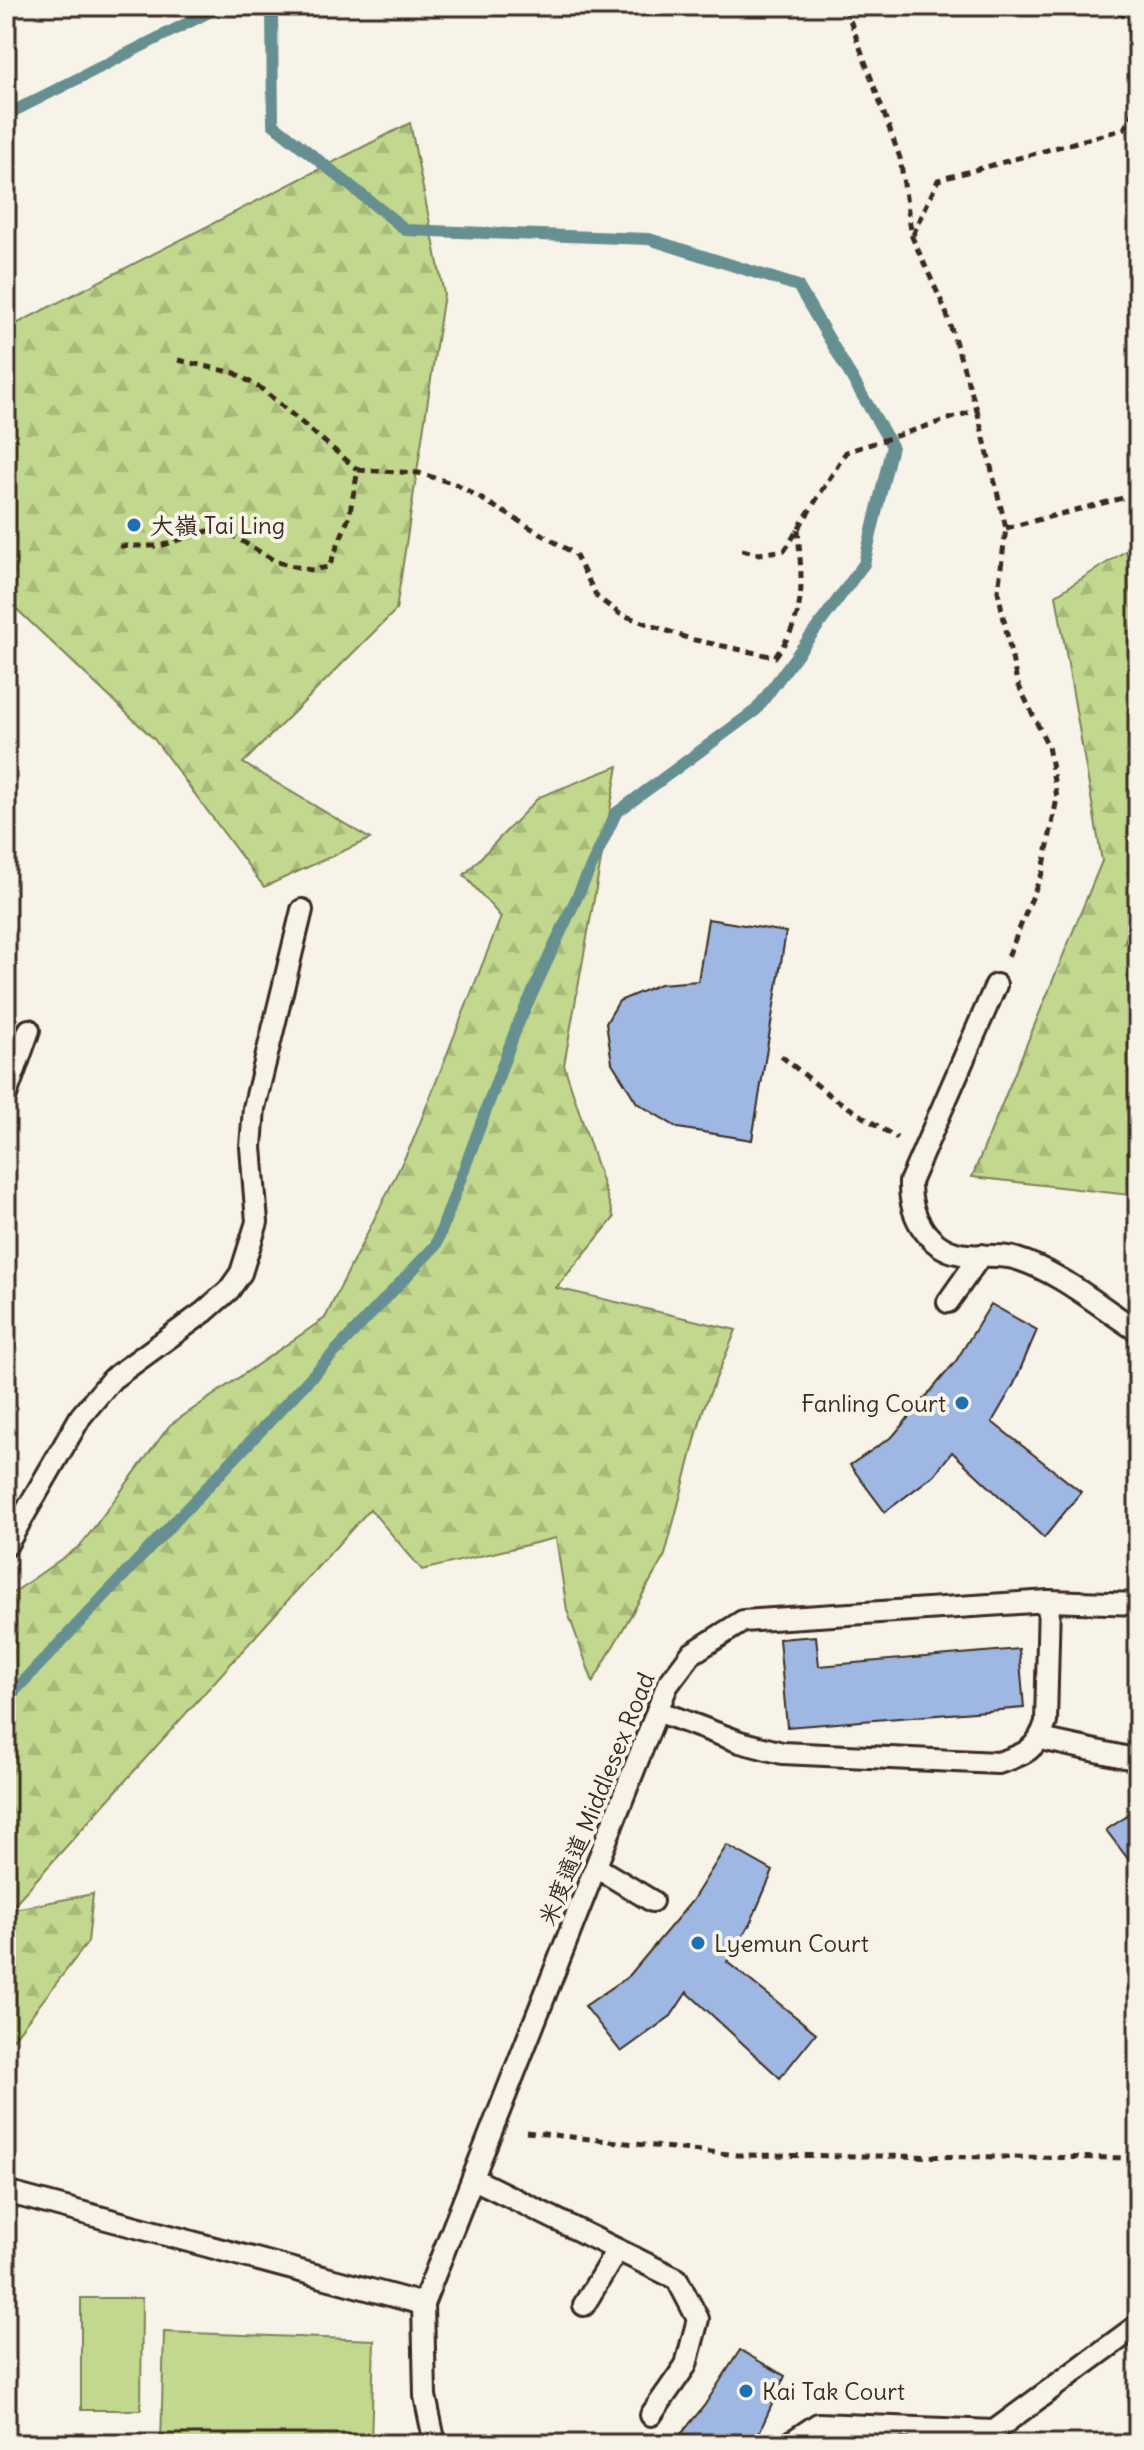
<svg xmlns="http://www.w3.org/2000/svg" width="1144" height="2450" font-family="Delius,'LXGW WenKai TC',sans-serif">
  <defs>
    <pattern id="forest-firs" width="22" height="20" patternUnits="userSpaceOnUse" patternTransform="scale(2)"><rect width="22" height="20" fill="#c1d88e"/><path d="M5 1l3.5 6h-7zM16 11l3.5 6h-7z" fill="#a7ba7a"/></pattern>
  </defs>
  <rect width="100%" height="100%" fill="#f7f3e8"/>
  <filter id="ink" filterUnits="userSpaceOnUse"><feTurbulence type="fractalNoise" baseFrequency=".0125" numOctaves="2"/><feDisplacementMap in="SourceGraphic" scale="16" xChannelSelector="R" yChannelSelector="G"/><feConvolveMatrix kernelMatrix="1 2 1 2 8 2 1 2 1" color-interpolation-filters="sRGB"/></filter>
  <g filter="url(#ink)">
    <!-- grass -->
    <g fill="#c1d88e" stroke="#7e8156" stroke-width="2">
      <polygon points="81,2298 142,2298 141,2410 81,2410"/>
      <polygon points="164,2332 374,2340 371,2444 161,2444"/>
    </g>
    <!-- forest -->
    <g fill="url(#forest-firs)" stroke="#7e8156" stroke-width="2">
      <polygon points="410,123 444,294 396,610 243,763 370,839 264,887 154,739 6,599 6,329"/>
      <polygon points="1127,550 1138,583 1138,908 1124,943 1138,936 1138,1196 972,1177 1102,861 1056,595"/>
      <polygon points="618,766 564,1065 614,1218 556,1288 736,1330 703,1410 665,1555 593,1682 567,1610 556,1538 422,1570 370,1509 9,1910 93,1894 88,1942 6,2048 6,1598 81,1545 170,1425 325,1318 412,1143 501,917 464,875 539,797"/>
    </g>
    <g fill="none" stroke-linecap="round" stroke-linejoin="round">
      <!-- stream -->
      <g stroke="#668f92" stroke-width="12">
        <polyline points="6,115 221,6"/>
        <polyline points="6,1700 436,1245 517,1026 616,813 756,710 864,564 892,446 798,286 649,239 406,230 273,124 272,6"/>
      </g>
    </g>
    <!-- building -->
    <g fill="#9eb7e3" stroke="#3b2a1e" stroke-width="2">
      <polygon points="708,919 786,932 752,1140 678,1128 637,1103 612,1063 606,1023 619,1001 660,984 698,981"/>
      <polygon points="991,1304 1037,1330 1014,1384 992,1422 1081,1492 1044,1538 952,1452 934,1475 885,1512 850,1465 893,1436 956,1361"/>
      <polygon points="816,1636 819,1666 1019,1649 1024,1708 787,1727 779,1639"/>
      <polygon points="1138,1809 1138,1872 1106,1830"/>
      <polygon points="727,1845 773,1871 750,1924 727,1962 816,2033 780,2078 687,1992 671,2016 621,2052 585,2006 629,1976 692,1901"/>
      <polygon points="740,2350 785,2376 754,2444 673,2444 704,2406"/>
    </g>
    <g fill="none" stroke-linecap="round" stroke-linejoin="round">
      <defs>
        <g id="lane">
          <path d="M996,985L910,1182C909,1217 929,1252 968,1255C984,1257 1002,1254 1017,1259C1060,1272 1100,1307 1138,1331"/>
          <polyline points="6,1095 29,1030"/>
          <polyline points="948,1302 981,1255"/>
          <polyline points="6,1546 81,1416 112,1379 204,1312 229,1290 241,1273 257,1222 251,1147 254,1108 302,910"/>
          <path d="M657,1711L740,1742L782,1753L998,1763C1024,1755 1038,1749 1046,1722L1049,1601"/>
          <polyline points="1041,1739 1129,1758"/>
          <polyline points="596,1867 652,1901"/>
          <polyline points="474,2179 677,2279 698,2319 686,2365 651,2415"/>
          <polyline points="6,2192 423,2304"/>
          <polyline points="584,2305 617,2250"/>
          <polyline points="435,2444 425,2396 423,2304 667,1686 691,1654 743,1621 1049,1601 1138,1604"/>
          <polyline points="788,2444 818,2424 994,2431"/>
          <polyline points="993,2444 994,2431 1138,2325"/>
        </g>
      </defs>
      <!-- lane casing -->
      <use href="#lane" stroke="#3b2a1e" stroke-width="26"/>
      <!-- path -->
      <g stroke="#3b2a1e" stroke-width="5" stroke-dasharray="8 6" stroke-linecap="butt">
        <polyline points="1105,6 1126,16 1138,16"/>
        <polyline points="913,235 938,180 1124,129 1138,103"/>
        <polyline points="178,360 235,373 263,390 358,470"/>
        <polyline points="977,410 1006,528 998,591 1017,682 1048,746 1057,798 1043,871 1007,959"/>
        <polyline points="1006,528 1138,494"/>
        <path d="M120,546H160L208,531L228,533L277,562L310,570L329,567L349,517L358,470L419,473L458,485L575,554L597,597L620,614L690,639L775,657C809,612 801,581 798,528"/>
        <polyline points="742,550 759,554 785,550 846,452 977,410 945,309 912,237 900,158 845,6"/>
        <polyline points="781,1056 832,1097 897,1138"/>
        <polyline points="526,2132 737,2155 1138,2158"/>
      </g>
      <!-- lane -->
      <use href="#lane" stroke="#f7f3e8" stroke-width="20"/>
    </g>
  </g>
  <!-- markers -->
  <g fill="#1f6fb2" stroke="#f7f3e8" stroke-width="3">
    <circle cx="134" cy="525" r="8"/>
    <circle cx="962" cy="1403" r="8"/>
    <circle cx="698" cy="1943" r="8"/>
    <circle cx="746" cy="2391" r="8"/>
  </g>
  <g text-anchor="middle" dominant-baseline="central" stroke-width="8" stroke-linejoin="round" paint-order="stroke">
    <!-- poi labels -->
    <g font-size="24" fill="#3b2a1e" stroke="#f7f3e8" text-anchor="start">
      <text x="150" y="525">大嶺 Tai Ling</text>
      <text x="946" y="1403" text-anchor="end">Fanling Court</text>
      <text x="714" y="1943">Lyemun Court</text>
      <text x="762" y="2391">Kai Tak Court</text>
    </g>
    <!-- street labels -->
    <g font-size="24" fill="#3b2a1e" stroke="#f7f3e8">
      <text transform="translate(596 1799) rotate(-68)">米度適道 Middlesex Road</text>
    </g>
  </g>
  <!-- margin -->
  <rect width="1144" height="2450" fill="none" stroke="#f7f3e8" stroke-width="32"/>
  <rect x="16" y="16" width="1112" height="2418" fill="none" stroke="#3b2a1e" stroke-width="3" filter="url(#ink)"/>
</svg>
